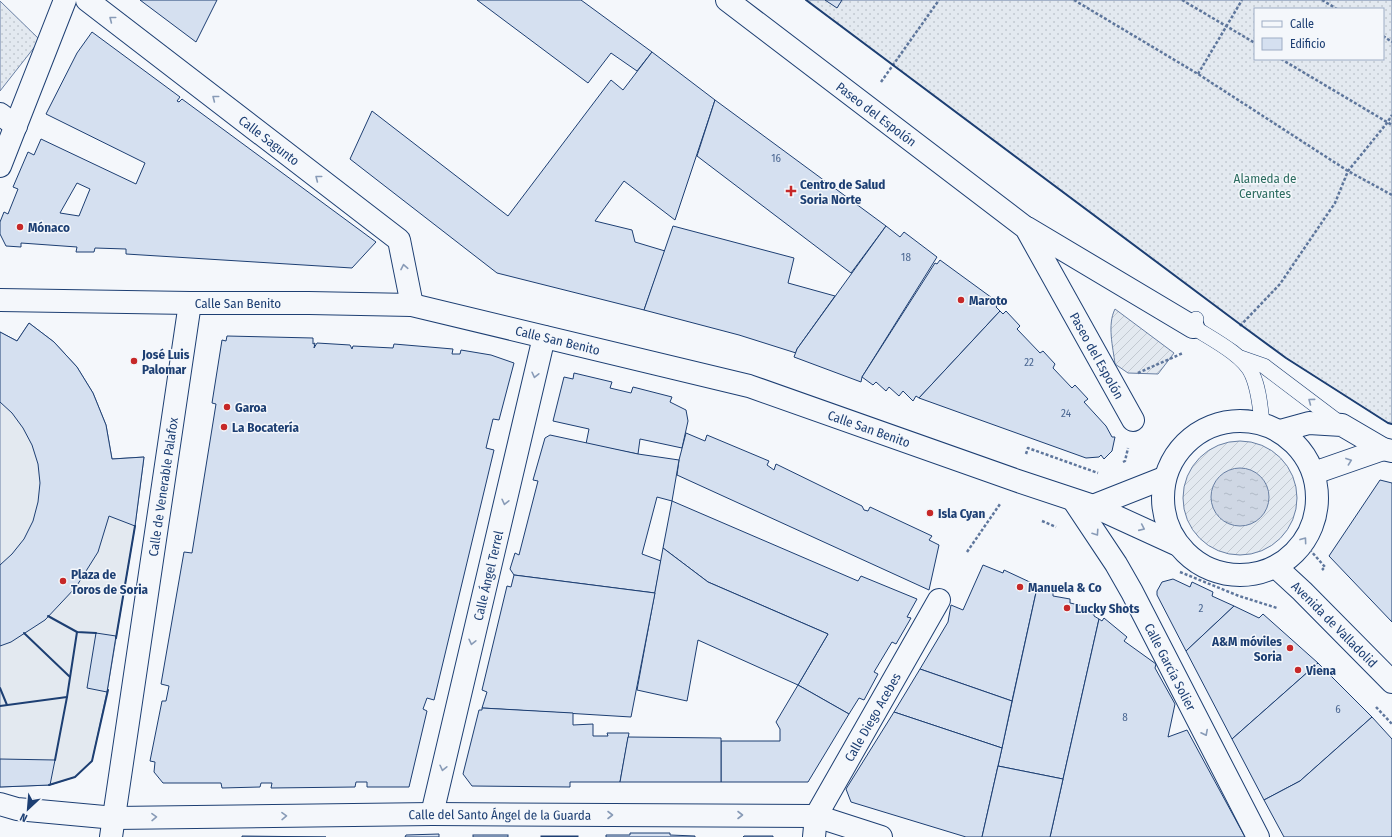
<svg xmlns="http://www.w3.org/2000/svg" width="1392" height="837" font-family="'Fira Sans Condensed',sans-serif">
  <defs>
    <pattern id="grass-dots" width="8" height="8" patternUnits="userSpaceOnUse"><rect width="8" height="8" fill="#e3e9f0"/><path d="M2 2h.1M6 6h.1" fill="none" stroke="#c2c9d1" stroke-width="1.8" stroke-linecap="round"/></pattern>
    <pattern id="garden-furrows" width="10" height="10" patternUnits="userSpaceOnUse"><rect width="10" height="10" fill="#e3e9f0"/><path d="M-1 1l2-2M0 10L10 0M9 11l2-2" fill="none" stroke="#c2c9d1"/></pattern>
    <pattern id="water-ripples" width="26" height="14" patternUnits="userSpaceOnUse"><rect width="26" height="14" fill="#cfd7e4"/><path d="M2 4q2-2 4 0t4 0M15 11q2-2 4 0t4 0" fill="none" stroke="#b1bac7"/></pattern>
  </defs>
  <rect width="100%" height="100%" fill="#f4f7fb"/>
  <!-- grass -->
  <g fill="url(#grass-dots)" stroke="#687fa3" fill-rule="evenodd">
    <path d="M806,0H1392V424L1388,423L1286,358L1241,325ZM1255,9H1383V59H1255Z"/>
    <polygon points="0,1 40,40 0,91"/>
  </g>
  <!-- garden -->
  <g fill="url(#garden-furrows)" stroke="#687fa3">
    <path d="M1115,309L1174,353L1158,374L1128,373L1115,364C1113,347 1107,325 1115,309Z"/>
    <circle cx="1240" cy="498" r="57"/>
  </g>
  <!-- pitch -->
  <polygon fill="#e3e9f0" stroke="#687fa3" points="29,323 54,342 77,367 93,393 106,425 112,459 144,457 135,526 107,692 92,761 75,777 50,785 0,787 0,332 17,341"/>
  <!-- water -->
  <circle fill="url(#water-ripples)" stroke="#687fa3" cx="1240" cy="497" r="29"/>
  <!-- building -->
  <g fill="#d5e0f0" stroke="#1d3f73" fill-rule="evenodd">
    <polygon points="140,0 217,0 196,42"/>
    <polygon points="477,0 581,0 652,52 637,71 611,53 588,83"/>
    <polygon points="825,0 842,0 837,8"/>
    <path d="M92,32L180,97L177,101L179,102L182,99L376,242L352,268L126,254V249L95,248L94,252H76L77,247L21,243V247L6,246L0,234V222L4,212L8,214L18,189L13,187L28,152L34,155L41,139L136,184L145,163L46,114L77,53ZM77,183L90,189L79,216L60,213Z"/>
    <polygon points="652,52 715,100 675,220 624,181 595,221 632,230 635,242 665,251 644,310 497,273 350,159 372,111 508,216 611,80 623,90"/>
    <polygon points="715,100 886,226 851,273 697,156"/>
    <polygon points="673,226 794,258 788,283 835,296 797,349 796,353 739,335 644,310"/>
    <polygon points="886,226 900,237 904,232 937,257 862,377 861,382 794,357 797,349"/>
    <polygon points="940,260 999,303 996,307 1000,311 919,398 916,396 913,401 903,391 899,396 889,387 886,391 876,382 873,385 862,377 935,263 937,264"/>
    <polygon points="1000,311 1003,314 1006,311 1020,326 1017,329 1040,353 1043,351 1055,364 1053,368 1072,388 1075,385 1088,399 1084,402 1106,426 1112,437 1115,437 1112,451 1104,459 1101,455 1099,457 1086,458 919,398"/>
    <polygon points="29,323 54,342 77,367 93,393 106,425 112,459 144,457 135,526 109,516 98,552 76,587 45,620 11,642 0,646 0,565 12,554 24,539 33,521 38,502 40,483 38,464 32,445 23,428 12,413 0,402 0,332 17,341"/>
    <polygon points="227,336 313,338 313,344 315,343 314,348 317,343 350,345 352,349 353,346 393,348 394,344 453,349 452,354 460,354 461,350 491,355 514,363 499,420 493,419 486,448 494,450 434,700 427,698 423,709 427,711 409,787 367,787 367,782 356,782 355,787 271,788 272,783 261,783 260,787 222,788 221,783 163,783 154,772 155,762 150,761 162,701 166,701 169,686 161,684 184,552 192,553 216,404 212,403 222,340 226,341"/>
    <polygon points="574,373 612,382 610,388 631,393 633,387 672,397 670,402 686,410 688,421 682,448 640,439 638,454 586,444 589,429 553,421 564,377 573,379"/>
    <polygon points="686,433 705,441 707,435 769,461 767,465 774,470 776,464 862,506 864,510 868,511 870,507 932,536 929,540 939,545 929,590 677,475 679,460"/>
    <polygon points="550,435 638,454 679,460 672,501 657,497 642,554 661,561 655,593 514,575 510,569 515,553 519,555 538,481 533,480 545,438"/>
    <polygon points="1380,480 1392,483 1392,622 1329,556"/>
    <polygon points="672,501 858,581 861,576 917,599 907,617 911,618 896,644 892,642 874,672 878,674 864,700 859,698 849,714 798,685 828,634 708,582 663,548"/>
    <polygon points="663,548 708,582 828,634 798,685 698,640 687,701 637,690"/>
    <polygon points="983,565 1003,573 1004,570 1034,584 1033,587 1037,588 1012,701 920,669 948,622 951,605 963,610"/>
    <polygon points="514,575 655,593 631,717 482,708 487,692 482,690 507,586 511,587"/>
    <polygon points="1173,579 1190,587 1192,582 1213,592 1212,596 1234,606 1186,651 1157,595 1157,591 1162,582"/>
    <polygon points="1037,588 1053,591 1053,596 1070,599 1070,603 1088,607 1087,613 1094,614 1094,616 1099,619 1063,779 998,766"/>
    <polygon points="1234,606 1259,618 1263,614 1318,663 1232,739 1186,651"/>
    <polygon points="1104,618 1127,637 1124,641 1156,664 1155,668 1175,704 1168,737 1187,730 1245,837 1050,837 1099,619 1102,621"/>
    <polygon points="96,633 116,636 107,692 87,688"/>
    <polygon points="1318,663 1372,717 1300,781 1264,800 1232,739"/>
    <polygon points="920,669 1012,701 1002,748 894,712"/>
    <polygon points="798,685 849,714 808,782 721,782 721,741 780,741 780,729 776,722"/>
    <polygon points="482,708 573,713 573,725 593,724 593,736 608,736 607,733 629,733 620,782 570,782 570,787 472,786 463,774 479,710 482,710"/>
    <polygon points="894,712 1002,748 982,837 966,837 851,802 846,789"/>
    <polygon points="1372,717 1392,739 1392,837 1284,837 1264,800 1300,781"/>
    <polygon points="628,737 721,738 721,782 620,782"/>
    <polygon points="0,759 55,760 50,785 0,787"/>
    <polygon points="998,766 1063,779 1050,837 982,837"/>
    <polygon points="630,833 670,833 670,835 695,836 695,837 606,837 606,835 630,835"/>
    <polygon points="439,834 439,837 405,837 406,835"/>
    <rect x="473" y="835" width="35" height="2"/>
    <polygon points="242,836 326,837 242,837"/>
    <rect x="541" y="836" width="37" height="1"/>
    <polygon points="744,836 773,836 773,837 743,837"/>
  </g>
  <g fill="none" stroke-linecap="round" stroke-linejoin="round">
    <defs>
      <g id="lane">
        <path d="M1196,319L1193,327C1210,338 1244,355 1252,374C1259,389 1260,406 1262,422"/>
        <polyline points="1241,358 1264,366 1342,425"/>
      </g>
      <g id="street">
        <path id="s1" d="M87,0L399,240L412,305"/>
        <path id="s2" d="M727,0L1026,228L1133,420"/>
        <polyline points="0,114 16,126"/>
        <polyline points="0,166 65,0"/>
        <polyline points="1027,228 1193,327"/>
        <polyline points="1280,431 1309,423 1342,425 1383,449 1392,451"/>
        <polyline points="1314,473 1383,449"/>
        <path id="s3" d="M1074,501L1116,564L1132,592L1258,837"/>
        <path id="s4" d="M0,804L17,809L115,818L432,814L816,816L881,837"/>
        <path id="s5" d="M432,814L544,337"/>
        <path id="s6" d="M111,837L190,303"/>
        <path id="s7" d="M814,837L816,816L939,600"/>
      </g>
      <g id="primary">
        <path id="s8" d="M0,300L190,303H309L412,305L749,386L1015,480L1093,506L1176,544"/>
        <circle cx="1240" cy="498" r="77"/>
        <polyline points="1093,506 1164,478"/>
        <path id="s9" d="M1276,567L1302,591L1392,682"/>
      </g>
    </defs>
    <!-- lane casing -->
    <use href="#lane" stroke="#1d3f73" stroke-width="16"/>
    <!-- street casing -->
    <use href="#street" stroke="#1d3f73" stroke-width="24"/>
    <!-- primary casing -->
    <use href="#primary" stroke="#1d3f73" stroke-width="24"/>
    <!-- path -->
    <g stroke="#5e769c" stroke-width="2.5" stroke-dasharray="3 2" stroke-linecap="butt">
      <polyline points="1074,0 1198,74 1348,171 1392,195"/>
      <polyline points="1182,0 1255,43"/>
      <polyline points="1322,0 1337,9"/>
      <polyline points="1383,36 1392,42"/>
      <polyline points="1281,59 1392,125"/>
      <polyline points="1198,74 1242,0"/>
      <polyline points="881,82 939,0"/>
      <polyline points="1240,326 1280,284 1335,203 1348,171 1387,123 1392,115"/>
      <polyline points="1138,373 1183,353"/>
      <polyline points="1026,454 1028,448 1098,473"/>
      <polyline points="1123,462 1125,461 1128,448"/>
      <polyline points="1042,521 1056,527"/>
      <polyline points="1303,542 1325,567 1322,570"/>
      <polyline points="967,552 1000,504"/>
      <polyline points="1180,572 1239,596 1277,608"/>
      <polyline points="1376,707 1392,724"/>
    </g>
    <!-- lane -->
    <use href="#lane" stroke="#f4f7fb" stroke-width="15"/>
    <!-- street -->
    <use href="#street" stroke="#f4f7fb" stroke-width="22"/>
    <!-- primary -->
    <use href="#primary" stroke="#f4f7fb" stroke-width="22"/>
    <!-- wall -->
    <g stroke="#1d3f73" stroke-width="2">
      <polyline points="806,0 1241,325 1286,358 1388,423 1392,424"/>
      <polyline points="48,616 77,632 96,633"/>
      <polyline points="24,633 70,677"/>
      <polyline points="116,638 135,526"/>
      <polyline points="0,688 7,705"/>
      <polyline points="0,706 67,697"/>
      <polyline points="55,760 67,697 77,632"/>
      <polyline points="49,785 75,777 92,761 108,690"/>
    </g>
  </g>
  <!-- one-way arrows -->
  <defs><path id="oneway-chevron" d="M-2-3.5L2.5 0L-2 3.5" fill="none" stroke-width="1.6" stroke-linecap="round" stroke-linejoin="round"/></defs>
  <g stroke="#889bb7">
    <use href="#oneway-chevron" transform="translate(112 19) rotate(-142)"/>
    <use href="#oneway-chevron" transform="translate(215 98) rotate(-142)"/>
    <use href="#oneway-chevron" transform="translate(318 178) rotate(-142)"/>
    <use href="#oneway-chevron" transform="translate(404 267) rotate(-101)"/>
    <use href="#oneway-chevron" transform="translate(535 375) rotate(103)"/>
    <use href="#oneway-chevron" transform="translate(1311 401) rotate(-143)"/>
    <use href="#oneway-chevron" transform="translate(1349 461) rotate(-20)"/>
    <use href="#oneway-chevron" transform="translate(505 502) rotate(103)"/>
    <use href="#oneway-chevron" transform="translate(1142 528) rotate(24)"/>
    <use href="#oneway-chevron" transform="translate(1096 533) rotate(56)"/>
    <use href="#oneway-chevron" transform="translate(1304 540) rotate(-54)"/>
    <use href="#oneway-chevron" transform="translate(472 642) rotate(103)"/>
    <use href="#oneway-chevron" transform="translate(1205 733) rotate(63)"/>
    <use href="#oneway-chevron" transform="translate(443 768) rotate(103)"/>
    <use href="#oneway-chevron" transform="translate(610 815)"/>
    <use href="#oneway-chevron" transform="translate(740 815)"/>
    <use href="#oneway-chevron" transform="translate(284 816) rotate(-1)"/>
    <use href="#oneway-chevron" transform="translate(154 817) rotate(-1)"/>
  </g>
  <!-- markers -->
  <g fill="#c62828" stroke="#f4f7fb" stroke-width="1.5">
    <path d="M789 185h4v4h4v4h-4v4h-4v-4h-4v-4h4z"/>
    <circle cx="20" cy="227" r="4"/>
    <circle cx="961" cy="300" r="4"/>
    <circle cx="134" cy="361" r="4"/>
    <circle cx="227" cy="407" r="4"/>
    <circle cx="224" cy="427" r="4"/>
    <circle cx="930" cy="513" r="4"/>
    <circle cx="63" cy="581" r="4"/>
    <circle cx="1020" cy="587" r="4"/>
    <circle cx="1067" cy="608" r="4"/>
    <circle cx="1290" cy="648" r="4"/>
    <circle cx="1298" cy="670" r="4"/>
  </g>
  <g text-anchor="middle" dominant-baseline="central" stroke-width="3" stroke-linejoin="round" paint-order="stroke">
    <!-- number labels -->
    <g font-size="11" fill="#4b6792">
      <text x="776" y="158">16</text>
      <text x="906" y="257">18</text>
      <text x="1029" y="362">22</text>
      <text x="1066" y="413">24</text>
      <text x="1201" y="608">2</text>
      <text x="1338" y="709">6</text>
      <text x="1125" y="717">8</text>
    </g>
    <!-- street labels -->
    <g font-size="13" fill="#1d3f73" stroke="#f4f7fb">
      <text stroke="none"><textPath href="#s2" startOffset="188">Paseo del Espolón</textPath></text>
      <text stroke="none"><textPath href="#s1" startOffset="230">Calle Sagunto</textPath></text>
      <text stroke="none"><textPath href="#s8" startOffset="238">Calle San Benito</textPath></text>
      <text stroke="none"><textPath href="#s8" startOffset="562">Calle San Benito</textPath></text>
      <text stroke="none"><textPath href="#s2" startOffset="522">Paseo del Espolón</textPath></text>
      <text stroke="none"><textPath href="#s8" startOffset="886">Calle San Benito</textPath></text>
      <text stroke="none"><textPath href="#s6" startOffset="354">Calle de Venerable Palafox</textPath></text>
      <text stroke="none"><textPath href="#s5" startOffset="245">Calle Ángel Terrel</textPath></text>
      <text stroke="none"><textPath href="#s9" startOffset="82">Avenida de Valladolid</textPath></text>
      <text stroke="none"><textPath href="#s3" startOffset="192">Calle García Solier</textPath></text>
      <text stroke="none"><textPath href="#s7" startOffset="135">Calle Diego Acebes</textPath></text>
      <text stroke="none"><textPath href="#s4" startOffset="501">Calle del Santo Ángel de la Guarda</textPath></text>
    </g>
    <!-- park labels -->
    <g font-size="13" fill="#2c6c60" stroke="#f4f7fb">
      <text x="1265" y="178">Alameda de<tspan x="1265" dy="15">Cervantes</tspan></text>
    </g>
    <!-- poi labels -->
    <g font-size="13" font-weight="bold" fill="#1d3f73" stroke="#f4f7fb" text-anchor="start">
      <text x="800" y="184">Centro de Salud<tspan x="800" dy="15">Soria Norte</tspan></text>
      <text x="28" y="227">Mónaco</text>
      <text x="969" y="300">Maroto</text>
      <text x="142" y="354">José Luis<tspan x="142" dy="15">Palomar</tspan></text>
      <text x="235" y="407">Garoa</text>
      <text x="232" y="427">La Bocatería</text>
      <text x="938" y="513">Isla Cyan</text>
      <text x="71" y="574">Plaza de<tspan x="71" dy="15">Toros de Soria</tspan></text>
      <text x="1028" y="587">Manuela &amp; Co</text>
      <text x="1075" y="608">Lucky Shots</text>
      <text x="1282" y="641" text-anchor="end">A&amp;M móviles<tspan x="1282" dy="15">Soria</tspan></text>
      <text x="1306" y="670">Viena</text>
    </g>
  </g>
  <!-- legend -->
  <rect x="1254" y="8" width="130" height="52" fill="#f4f7fb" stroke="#9eadc5"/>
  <rect x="1262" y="21" width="20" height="6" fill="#f4f7fb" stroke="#9eadc5"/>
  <text x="1290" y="28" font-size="12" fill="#1d3f73">Calle</text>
  <rect x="1262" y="38" width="20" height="12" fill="#d5e0f0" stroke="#9eadc5"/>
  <text x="1290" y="48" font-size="12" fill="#1d3f73">Edificio</text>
  <!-- north arrow -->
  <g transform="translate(28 809) rotate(206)" stroke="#f4f7fb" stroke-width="3" paint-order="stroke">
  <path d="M0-3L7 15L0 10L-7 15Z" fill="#1d3f73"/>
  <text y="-6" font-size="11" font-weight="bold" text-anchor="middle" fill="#1d3f73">N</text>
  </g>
</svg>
